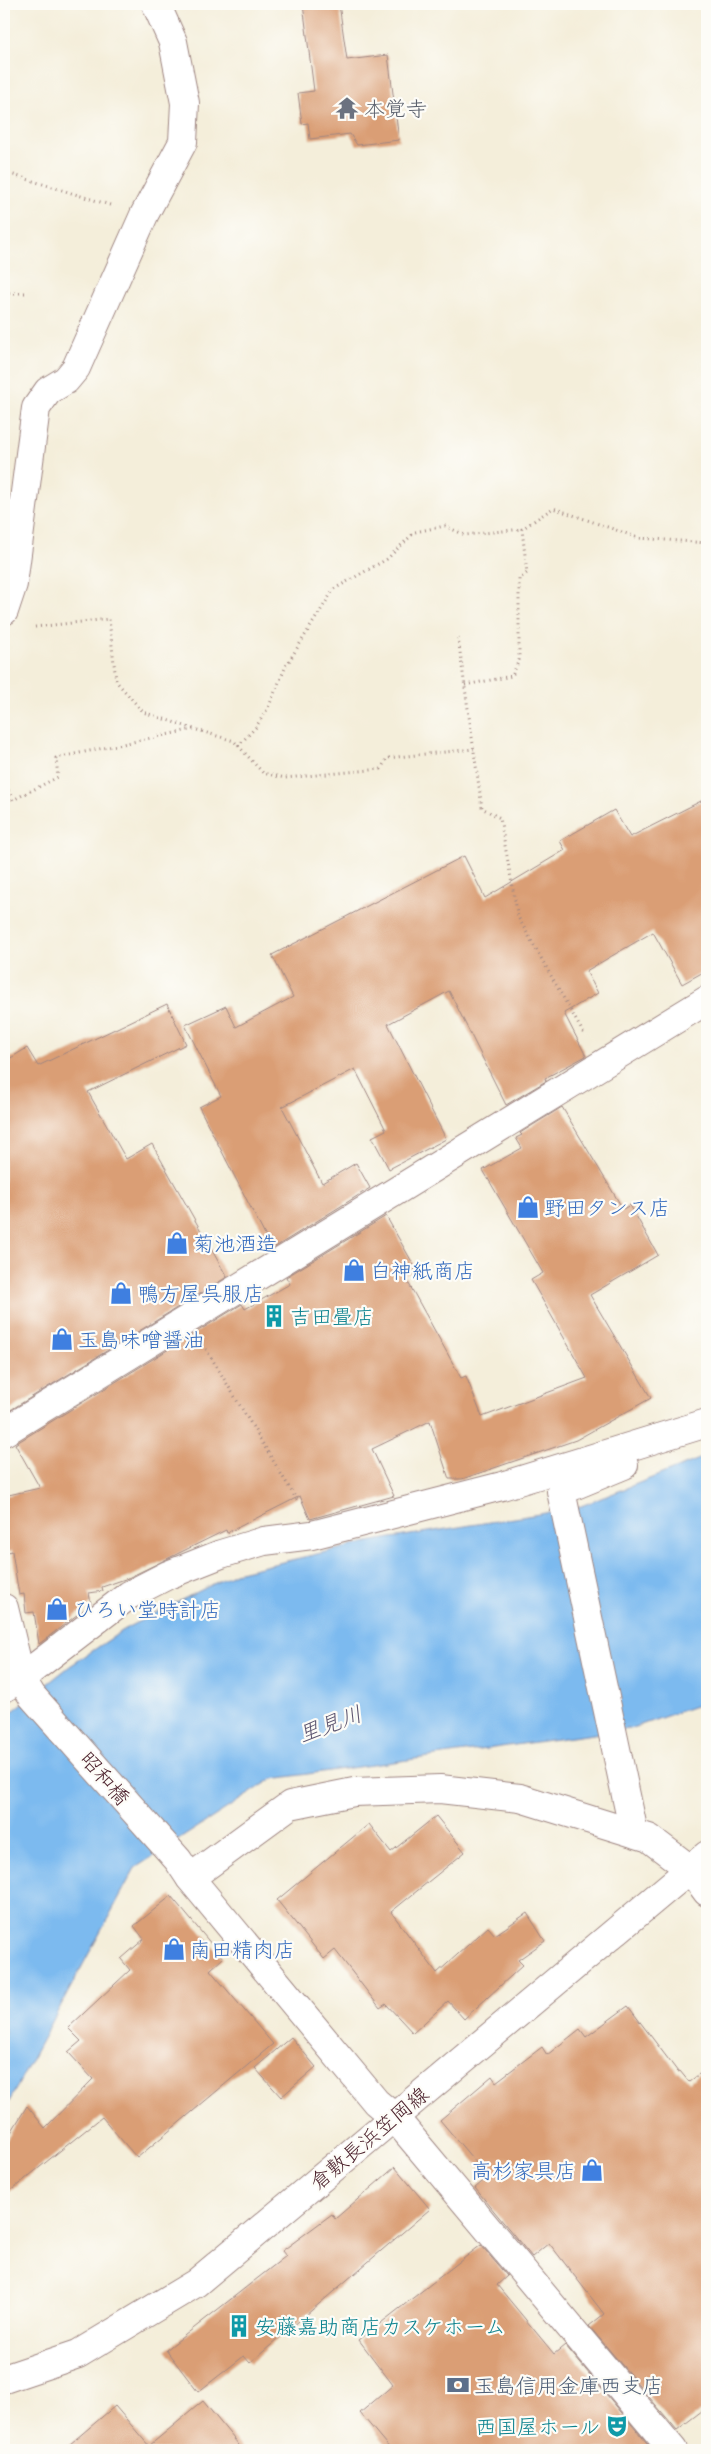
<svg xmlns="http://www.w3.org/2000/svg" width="711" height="2454" font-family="Itim,'Klee One',sans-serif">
  <rect width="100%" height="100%" fill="#fdfcf7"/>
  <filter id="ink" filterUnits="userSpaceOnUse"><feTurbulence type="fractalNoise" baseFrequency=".02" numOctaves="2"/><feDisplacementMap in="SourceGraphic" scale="10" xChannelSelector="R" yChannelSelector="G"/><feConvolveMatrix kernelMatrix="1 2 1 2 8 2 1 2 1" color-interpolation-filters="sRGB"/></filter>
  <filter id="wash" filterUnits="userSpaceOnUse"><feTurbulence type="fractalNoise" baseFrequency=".0096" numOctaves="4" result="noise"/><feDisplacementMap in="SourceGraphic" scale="20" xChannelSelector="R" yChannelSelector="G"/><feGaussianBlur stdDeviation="1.12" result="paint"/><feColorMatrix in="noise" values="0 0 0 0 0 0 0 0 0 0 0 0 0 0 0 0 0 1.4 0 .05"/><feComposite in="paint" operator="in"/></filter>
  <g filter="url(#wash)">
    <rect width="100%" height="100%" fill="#f4eeda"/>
    <!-- water -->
    <polygon fill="#7cbaef" stroke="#636c8d" points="707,1456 707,1702 629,1729 272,1779 135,1868 4,2111 4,1718 70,1666 128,1627 235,1573 373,1541 576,1508"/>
    <g id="blocks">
      <!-- building -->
      <g fill="#da9e75">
        <polygon points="303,4 339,4 347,60 388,55 399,140 357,145 350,134 310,139 308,123 302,124 298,93 314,91"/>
        <polygon points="707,798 707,970 682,984 653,932 586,971 598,993 564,1013 586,1056 545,1078 546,1081 506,1105 449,991 388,1024 446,1139 389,1169 372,1137 386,1130 355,1069 282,1107 322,1183 356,1163 370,1188 272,1249 199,1107 221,1096 185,1025 226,1006 236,1027 293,997 272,955 464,856 485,898 565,850 560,841 614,810 630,837"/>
        <polygon points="167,1004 186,1044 88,1092 126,1159 152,1144 227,1277 4,1414 4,1062 27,1048 38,1066"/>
        <polygon points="562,1107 623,1209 630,1205 658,1255 590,1295 651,1398 576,1440 462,1479 449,1479 430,1421 372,1449 394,1496 310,1519 300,1496 227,1533 226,1530 128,1578 102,1587 103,1591 89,1593 91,1604 39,1644 34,1612 26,1613 24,1594 19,1595 12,1551 4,1553 4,1496 40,1488 15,1444 242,1304 245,1309 290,1284 286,1277 386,1216 416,1269 404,1275 461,1378 466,1376 482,1417 587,1378 531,1280 543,1273 483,1170 522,1148 516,1138 522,1135 520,1133"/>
        <polygon points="436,1816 465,1852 391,1912 437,1973 488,1927 495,1935 527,1913 545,1941 518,1960 523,1965 464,2019 448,2001 413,2033 386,2004 380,2008 335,1950 324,1959 277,1900 369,1824 391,1852"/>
        <polygon points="171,1896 223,1958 210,1970 273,2044 137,2158 102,2117 4,2196 4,2144 27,2106 45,2128 93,2079 68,2052 81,2041 68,2028 130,1970 121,1959 144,1939 134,1926"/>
        <polygon points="628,2006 678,2072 680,2071 689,2082 707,2068 707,2407 677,2430 589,2326 604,2314 549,2243 532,2257 475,2188 488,2177 440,2120 492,2076 496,2082 542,2047 547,2055 580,2029 586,2037"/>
        <polygon points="291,2037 316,2067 281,2097 255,2068"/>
        <polygon points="395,2167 430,2209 250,2363 244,2356 198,2392 166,2350 286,2256 282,2251 332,2214 335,2219"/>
        <polygon points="481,2245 507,2276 497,2285 554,2354 565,2345 652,2449 391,2450 360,2413 393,2385 359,2340"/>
        <polygon points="203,2401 243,2450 63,2450 115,2406 149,2446"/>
      </g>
    </g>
  </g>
  <g filter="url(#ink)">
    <use href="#blocks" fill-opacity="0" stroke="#9f8682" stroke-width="1"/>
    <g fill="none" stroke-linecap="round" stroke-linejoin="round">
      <defs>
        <g id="minor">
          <polyline points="4,611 13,584 36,408 48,391 66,380 76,368 144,215 183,142 185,103 173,42 156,4"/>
          <polyline points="4,1432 707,1000"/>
          <polyline points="624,1465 561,1491 634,1833"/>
          <polyline points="4,1608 21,1678 32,1696 178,1860 190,1878 376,2102 394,2117 673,2450"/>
          <polyline points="4,1688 21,1678 129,1595 168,1575 221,1554 264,1541 312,1535 502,1486 707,1423"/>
          <polyline points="190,1878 290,1805 354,1792 440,1789 520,1798 649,1838 690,1869 707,1892"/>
        </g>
        <polyline id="major" points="4,2379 78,2354 196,2283 707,1855"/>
      </defs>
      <!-- minor casing -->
      <use href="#minor" stroke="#9f8682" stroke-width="30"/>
      <!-- major casing -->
      <use href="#major" stroke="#9f8682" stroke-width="30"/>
      <!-- path -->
      <g stroke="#9f8682" stroke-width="3" stroke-dasharray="1 4" stroke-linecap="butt">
        <polyline points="4,172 110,205"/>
        <polyline points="4,293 26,293"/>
        <polyline points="35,627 109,619 116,681 143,712 194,729"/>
        <polyline points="458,638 482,808 500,818 518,917 585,1036"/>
        <polyline points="465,685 512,676 519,660 519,579 527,573 522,529 553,508 639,538 707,543"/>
        <polyline points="238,746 256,727 268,708 286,666 334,589 387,559 415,532 445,526 465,535 522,529"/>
        <polyline points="4,781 13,800 58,777 56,758 194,729 234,741 263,773 285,778 381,769 387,758 474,749"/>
        <polyline points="206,1349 298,1502"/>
      </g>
      <!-- minor -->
      <use href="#minor" stroke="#fff" stroke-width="28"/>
      <!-- major -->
      <use href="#major" stroke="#fff" stroke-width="28"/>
    </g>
  </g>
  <!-- icons -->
  <defs>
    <symbol id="temple-bare" viewBox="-9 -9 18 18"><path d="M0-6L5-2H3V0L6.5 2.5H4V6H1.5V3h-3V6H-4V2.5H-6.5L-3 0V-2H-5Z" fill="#6b7280" stroke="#fdfcf7" stroke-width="2.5" paint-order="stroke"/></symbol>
    <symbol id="shop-bare" viewBox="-9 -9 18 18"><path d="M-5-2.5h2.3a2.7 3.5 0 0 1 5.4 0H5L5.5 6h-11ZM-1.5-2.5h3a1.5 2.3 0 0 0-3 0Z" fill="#3f7fe0" stroke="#fdfcf7" stroke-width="2.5" paint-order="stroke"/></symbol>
    <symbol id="building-bare" viewBox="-9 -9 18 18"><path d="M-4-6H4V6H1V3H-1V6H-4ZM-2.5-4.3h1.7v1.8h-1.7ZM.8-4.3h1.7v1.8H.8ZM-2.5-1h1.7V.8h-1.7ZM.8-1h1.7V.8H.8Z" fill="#0f9aa8" stroke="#fdfcf7" stroke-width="2.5" paint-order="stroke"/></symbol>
    <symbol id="bank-bare" viewBox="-9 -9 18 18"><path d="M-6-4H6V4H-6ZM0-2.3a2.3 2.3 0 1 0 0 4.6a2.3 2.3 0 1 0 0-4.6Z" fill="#5c6f8a" stroke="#fdfcf7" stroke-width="2.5" paint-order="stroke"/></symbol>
    <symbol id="theatre-bare" viewBox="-9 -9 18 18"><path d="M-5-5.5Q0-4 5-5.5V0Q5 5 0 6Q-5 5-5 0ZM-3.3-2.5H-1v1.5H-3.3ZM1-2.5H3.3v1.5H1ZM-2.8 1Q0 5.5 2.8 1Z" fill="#0f9aa8" stroke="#fdfcf7" stroke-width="2.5" paint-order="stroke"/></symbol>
  </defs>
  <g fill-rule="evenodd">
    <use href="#temple-bare" x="331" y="92" width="32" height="32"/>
    <use href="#shop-bare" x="512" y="1191" width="32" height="32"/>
    <use href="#shop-bare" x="161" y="1227" width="32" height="32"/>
    <use href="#shop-bare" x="338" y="1254" width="32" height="32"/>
    <use href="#shop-bare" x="105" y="1277" width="32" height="32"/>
    <use href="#building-bare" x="258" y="1300" width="32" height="32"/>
    <use href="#shop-bare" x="46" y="1323" width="32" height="32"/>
    <use href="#shop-bare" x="41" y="1593" width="32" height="32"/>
    <use href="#shop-bare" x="158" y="1933" width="32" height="32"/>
    <use href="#shop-bare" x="576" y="2154" width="32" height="32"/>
    <use href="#building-bare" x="223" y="2310" width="32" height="32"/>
    <use href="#bank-bare" x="442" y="2369" width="32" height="32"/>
    <use href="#theatre-bare" x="601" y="2410" width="32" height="32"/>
  </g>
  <g text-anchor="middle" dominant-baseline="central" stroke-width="4.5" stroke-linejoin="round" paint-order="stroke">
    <!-- worship labels -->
    <g font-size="21" fill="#5b616d" stroke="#fdfcf7" text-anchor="start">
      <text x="364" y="108">本覚寺</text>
    </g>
    <!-- shop labels -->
    <g font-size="21" fill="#366cbe" stroke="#fdfcf7" text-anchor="start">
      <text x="544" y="1207">野田タンス店</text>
      <text x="193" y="1243">菊池酒造</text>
      <text x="370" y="1270">白神紙商店</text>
      <text x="138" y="1293">鴨方屋呉服店</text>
      <text x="78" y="1339">玉島味噌醤油</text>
      <text x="74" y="1609">ひろい堂時計店</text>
      <text x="190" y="1949">南田精肉店</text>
      <text x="576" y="2170" text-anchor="end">高杉家具店</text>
    </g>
    <!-- culture labels -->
    <g font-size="21" fill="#0d838f" stroke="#fdfcf7" text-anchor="start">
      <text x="290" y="1316">吉田畳店</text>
      <text x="255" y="2326">安藤嘉助商店カスケホーム</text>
      <text x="600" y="2426" text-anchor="end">西国屋ホール</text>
    </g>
    <!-- street labels -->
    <g font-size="21" fill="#4a1f2b" stroke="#fdfcf7">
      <text transform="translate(105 1778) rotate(49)">昭和橋</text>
      <text transform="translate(369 2138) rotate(-40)">倉敷長浜笠岡線</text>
    </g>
    <!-- service labels -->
    <g font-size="21" fill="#4e5e75" stroke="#fdfcf7" text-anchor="start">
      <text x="474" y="2385">玉島信用金庫西支店</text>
    </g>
    <!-- water labels -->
    <g font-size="22" font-style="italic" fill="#5c5570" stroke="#fdfcf7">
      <text transform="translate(330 1724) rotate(-20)">里見川</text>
    </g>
  </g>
  <!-- margin -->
  <rect width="711" height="2454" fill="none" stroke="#fdfcf7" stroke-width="20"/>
</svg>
